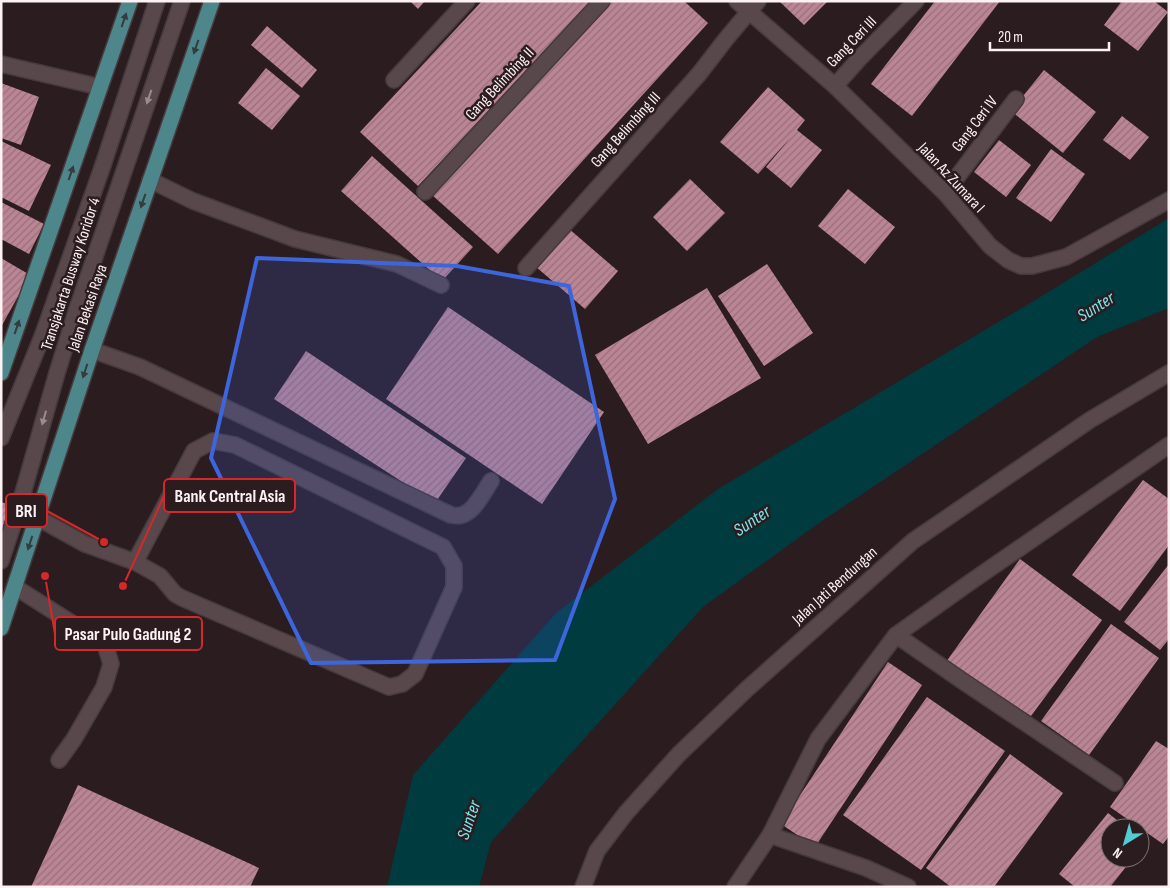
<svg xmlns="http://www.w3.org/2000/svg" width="1170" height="888" font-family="'Sofia Sans Condensed',sans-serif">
  <defs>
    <pattern id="building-hatch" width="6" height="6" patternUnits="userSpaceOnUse" patternTransform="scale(1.25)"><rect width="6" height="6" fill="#bc8594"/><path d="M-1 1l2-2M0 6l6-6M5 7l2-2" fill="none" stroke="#95707a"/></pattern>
  </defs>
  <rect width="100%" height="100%" fill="#2b1c20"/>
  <!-- water -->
  <polygon fill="#003b3f" points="1169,218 1169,308 1097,337 819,523 703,607 491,842 479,887 387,887 413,775 556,613 718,489 1032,302"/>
  <!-- building -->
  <g fill="url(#building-hatch)">
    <polygon points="410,1 425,1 418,9"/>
    <polygon points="482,1 591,1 418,186 360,132"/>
    <polygon points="608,1 684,1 708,23 498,254 432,195"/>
    <polygon points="779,1 828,1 804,25"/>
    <polygon points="935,1 1000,1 912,116 871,84"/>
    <polygon points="1122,1 1154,1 1168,12 1138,51 1104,25"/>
    <polygon points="267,26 317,70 302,88 251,45"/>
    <polygon points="266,68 300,96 272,130 238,103"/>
    <polygon points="1044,70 1096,112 1063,153 1011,111"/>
    <polygon points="1,83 39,97 21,145 1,138"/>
    <polygon points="768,87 805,120 797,130 822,150 791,188 766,167 791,137 758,174 720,142"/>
    <polygon points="1122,116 1149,137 1130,160 1103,140"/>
    <polygon points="999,140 1031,165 1006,197 974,172"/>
    <polygon points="1,141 51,165 29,211 1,197"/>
    <polygon points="1051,149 1085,174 1051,222 1016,198"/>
    <polygon points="372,156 473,247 442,281 341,191"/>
    <polygon points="690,179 725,213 687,251 653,217"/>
    <polygon points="848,189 895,227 865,264 818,226"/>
    <polygon points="1,202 44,224 29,254 1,239"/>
    <polygon points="568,228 618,271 585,309 535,266"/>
    <polygon points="1,258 30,275 1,327"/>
    <polygon points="767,264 813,333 764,366 718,296"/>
    <polygon points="707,288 761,378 648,444 595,355"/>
    <polygon points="448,307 604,412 542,504 386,399"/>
    <polygon points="306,351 466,458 435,503 274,399"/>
    <polygon points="1143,480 1169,499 1169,545 1120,611 1072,575"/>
    <polygon points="1,502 10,505 2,529 1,529"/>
    <polygon points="1020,559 1102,620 1031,716 946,662"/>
    <polygon points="1169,564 1169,639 1160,650 1124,622"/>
    <polygon points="1111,624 1159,658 1089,755 1041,721"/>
    <polygon points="888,662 922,685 815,847 781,824"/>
    <polygon points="927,697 1005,751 921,870 843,815"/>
    <polygon points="1156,741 1169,749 1169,836 1163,844 1110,807"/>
    <polygon points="1010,754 1063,793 994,887 951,887 926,868"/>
    <polygon points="78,785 259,868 250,887 31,887"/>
    <polygon points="1108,813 1127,828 1110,828 1110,858 1133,858 1110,887 1075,887 1059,874"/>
  </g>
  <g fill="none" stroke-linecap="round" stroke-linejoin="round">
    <defs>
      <g id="minor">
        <polyline points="737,1 835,86 945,193 990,246 1008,260 1021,266 1032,266 1066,257 1169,200"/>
        <polyline points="1,64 100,87"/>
        <polyline points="394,80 467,1"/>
        <polyline points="835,86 859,59 916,1"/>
        <polyline points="150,180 193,201 295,239 397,264 441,285"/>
        <polyline points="425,192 602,1"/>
        <polyline points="945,193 1016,99"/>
        <polyline points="526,268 699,74 726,39 758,1"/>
        <path d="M92,350L140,367L451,515C456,516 462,516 466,513C475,509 485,490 491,481"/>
        <polyline points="1,438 42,337 102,168 157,1"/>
        <polyline points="38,518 85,544 135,562 160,576 175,594 182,598 389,687 402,684 415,674 454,587 454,566 443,547 235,445 213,441 194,451 135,562"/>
        <polyline points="1,561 19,507 57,373 76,312 182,1"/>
        <polyline points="15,587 105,644 111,664 104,687 74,739 59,760"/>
        <polyline points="896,635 964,682 1115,783"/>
        <polyline points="770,835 866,868 908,887"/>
        <polyline points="583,887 597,851 626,813 679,754 747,689 913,541 1090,420 1169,373"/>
        <polyline points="735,887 770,835 818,739 896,635 969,583 1169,445"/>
      </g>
      <g id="major">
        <polyline points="1,373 130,1"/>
        <polyline points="1,628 92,350 212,1"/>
      </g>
    </defs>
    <!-- minor casing -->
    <use href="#minor" stroke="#463a3c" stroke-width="18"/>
    <!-- major casing -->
    <use href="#major" stroke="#463a3c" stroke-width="18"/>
    <!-- minor -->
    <use href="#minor" stroke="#58474b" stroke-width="15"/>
    <!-- major -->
    <use href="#major" stroke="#4d878c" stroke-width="15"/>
  </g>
  <!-- one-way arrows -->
  <defs><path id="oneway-solid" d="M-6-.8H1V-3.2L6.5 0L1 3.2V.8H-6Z" transform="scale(1.25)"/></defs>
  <g fill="#353c40">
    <use href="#oneway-solid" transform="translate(124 20) rotate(-71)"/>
    <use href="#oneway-solid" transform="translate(196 47) rotate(109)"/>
    <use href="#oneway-solid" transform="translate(71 173) rotate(-71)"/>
    <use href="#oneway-solid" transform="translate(143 201) rotate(109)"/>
    <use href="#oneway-solid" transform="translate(17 327) rotate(-71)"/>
    <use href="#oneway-solid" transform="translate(85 371) rotate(108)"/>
    <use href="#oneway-solid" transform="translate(30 543) rotate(108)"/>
  </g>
  <g fill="#9a8b8e">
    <use href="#oneway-solid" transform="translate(149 97) rotate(109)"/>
    <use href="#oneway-solid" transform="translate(44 418) rotate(106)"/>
  </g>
  <!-- marked area -->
  <path fill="#3e66dc" fill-opacity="0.2" stroke="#3e66dc" stroke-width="4" stroke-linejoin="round" d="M257,258L457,266L569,286L615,499L555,660L311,663L211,458Z"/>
  <g text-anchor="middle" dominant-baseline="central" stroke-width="5" stroke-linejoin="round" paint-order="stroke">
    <!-- street labels -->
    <g font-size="16" fill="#fcf1f3" stroke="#2b1c20">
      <text transform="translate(852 42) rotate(-46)">Gang Ceri III</text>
      <text transform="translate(500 84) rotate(-47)">Gang Belimbing II</text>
      <text transform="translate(975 124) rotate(-53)">Gang Ceri IV</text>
      <text transform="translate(626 130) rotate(-48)">Gang Belimbing III</text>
      <text transform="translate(951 178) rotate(47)">Jalan Az Zumara I</text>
      <text transform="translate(71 274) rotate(-72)">Transjakarta Busway Koridor 4</text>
      <text transform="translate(88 308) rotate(-71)">Jalan Bekasi Raya</text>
      <text transform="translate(835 586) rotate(-42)">Jalan Jati Bendungan</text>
    </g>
    <!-- water labels -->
    <g font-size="18" font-style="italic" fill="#7be7ed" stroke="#2b1c20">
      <text transform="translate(1096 307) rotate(-32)">Sunter</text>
      <text transform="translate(752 521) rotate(-34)">Sunter</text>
      <text transform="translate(469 820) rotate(-71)">Sunter</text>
    </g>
  </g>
  <!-- callouts -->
  <path fill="none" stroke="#d62828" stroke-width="2" d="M123 586L164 496M104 542L47 511M45 576L55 634"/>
  <g fill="#d62828" stroke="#2b1c20" stroke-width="2">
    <circle cx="123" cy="586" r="5"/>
    <circle cx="104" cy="542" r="5"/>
    <circle cx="45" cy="576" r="5"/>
  </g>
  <g fill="#2b1c20" stroke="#d62828" stroke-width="2">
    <rect x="164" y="479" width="131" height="33" rx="5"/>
    <rect x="6" y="494" width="41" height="33" rx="5"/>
    <rect x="55" y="617" width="147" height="33" rx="5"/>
  </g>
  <g font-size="18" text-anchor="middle" font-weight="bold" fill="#fcf1f3">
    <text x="230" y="502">Bank Central Asia</text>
    <text x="26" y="517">BRI</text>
    <text x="128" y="640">Pasar Pulo Gadung 2</text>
  </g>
  <!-- border -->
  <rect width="1170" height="888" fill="none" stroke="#fcf1f3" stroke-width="5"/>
  <!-- north arrow -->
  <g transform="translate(1125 843) rotate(217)"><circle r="24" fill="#2b1c20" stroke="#7f7174"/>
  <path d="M0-4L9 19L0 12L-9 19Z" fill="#51ccd3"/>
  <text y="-8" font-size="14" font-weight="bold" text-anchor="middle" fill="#fcf1f3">N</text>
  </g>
  <!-- scale -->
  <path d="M990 42v8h119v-8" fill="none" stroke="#fcf1f3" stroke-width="2.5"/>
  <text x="998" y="42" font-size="15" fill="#fcf1f3" stroke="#2b1c20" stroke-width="4" paint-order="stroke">20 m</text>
</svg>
